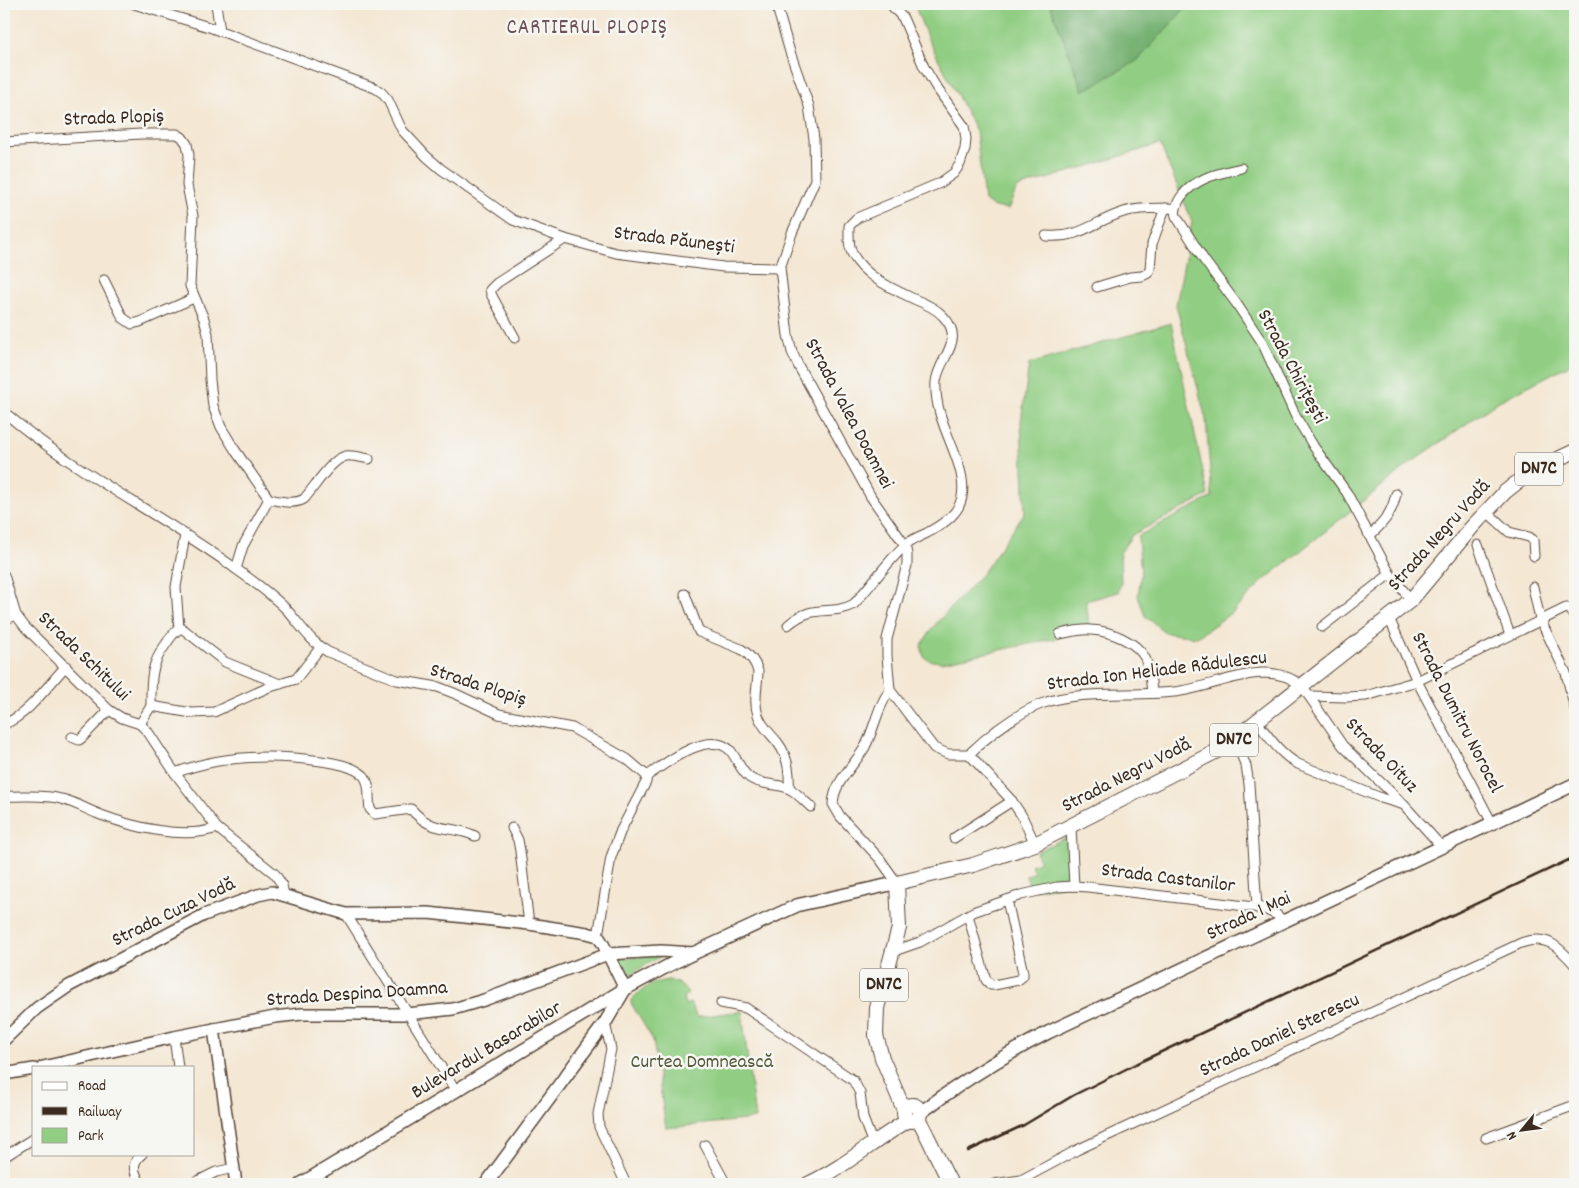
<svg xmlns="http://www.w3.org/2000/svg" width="1579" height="1188" font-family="Dekko,sans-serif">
  <rect width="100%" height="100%" fill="#f6f6f2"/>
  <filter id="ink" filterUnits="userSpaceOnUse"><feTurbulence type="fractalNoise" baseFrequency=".02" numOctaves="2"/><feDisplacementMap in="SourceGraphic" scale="10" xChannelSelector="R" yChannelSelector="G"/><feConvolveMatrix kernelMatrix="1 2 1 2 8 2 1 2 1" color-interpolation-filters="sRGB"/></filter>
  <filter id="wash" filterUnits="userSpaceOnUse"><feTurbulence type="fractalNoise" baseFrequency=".0096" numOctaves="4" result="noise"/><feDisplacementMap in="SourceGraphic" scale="20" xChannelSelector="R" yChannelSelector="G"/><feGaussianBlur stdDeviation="1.12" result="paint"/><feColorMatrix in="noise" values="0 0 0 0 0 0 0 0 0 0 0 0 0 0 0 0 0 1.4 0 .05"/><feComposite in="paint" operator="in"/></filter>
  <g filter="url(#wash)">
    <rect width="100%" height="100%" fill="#f4e7d3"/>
    <!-- green -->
    <g fill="#91ce83" stroke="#667c50">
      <polygon points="912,4 1050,4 1083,91 1138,60 1189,4 1575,4 1575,362 1499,401 1412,462 1263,581 1234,611 1197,637 1166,633 1145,616 1138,596 1141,574 1138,536 1212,497 1206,419 1176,305 1192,222 1160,144 1017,188 1008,209 994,207 984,201 976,131 928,39 915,7"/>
      <polygon points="1171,323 1208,495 1132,535 1120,553 1121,582 1118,592 1086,601 1089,625 1057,631 1058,638 942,662 932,661 924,657 921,646 932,628 983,573 1025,512 1021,422 1029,364"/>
      <polygon points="1066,837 1071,884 1031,890 1026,876 1034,872 1031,865 1040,861 1036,852"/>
      <polygon points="661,956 626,977 617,958"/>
      <path d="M669,980C678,983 684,986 688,994L683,997L685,1005L690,1003L697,1017L742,1011L755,1119L666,1128L653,1040L631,1003V1000C642,989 654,981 669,980Z"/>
    </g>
    <!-- forest -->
    <polygon fill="#74b171" stroke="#586e48" points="1050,4 1189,4 1138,60 1083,91"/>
  </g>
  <g filter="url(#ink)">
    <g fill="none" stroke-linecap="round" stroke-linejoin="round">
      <defs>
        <g id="minor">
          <polyline points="134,4 212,28 375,88 381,92 388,100 402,130 426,156 441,169 513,220 565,239 616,253 723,267 780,268"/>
          <polyline points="216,4 220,31"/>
          <polyline points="776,4 790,52 809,106 814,139 815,180 792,233 780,268 788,335 792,352 799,367 871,497 905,545 907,554 907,565 887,639 887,656 890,690 934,748 948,754 969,754"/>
          <path d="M4,142L141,134H177L182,137L187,144L189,155L187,185L193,216L190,286L204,319L208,334L210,380L213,406L221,427L235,450L269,499C280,501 294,505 304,499C314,488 331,459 346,456C353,455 362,458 369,459"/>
          <path d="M1241,168C1218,174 1196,177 1181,197C1177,203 1174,209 1176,216L1204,260L1236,303L1262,342L1296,417L1314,447L1347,493L1390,574L1411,600"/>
          <path d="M1046,236C1081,239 1094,221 1124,212C1140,207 1159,209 1176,208"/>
          <polyline points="104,280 123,318 132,324 140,322 194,298"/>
          <polyline points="1097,287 1130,277 1142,276 1148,273 1150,269 1152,244 1165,208"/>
          <polyline points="515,338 492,296 490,290 497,283 565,239"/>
          <path d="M4,412C75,473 161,514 236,569C253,581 271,594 286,609C300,624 310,642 328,652L397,680L438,687L456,694L499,714L572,728L627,759L647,776"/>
          <polyline points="1486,511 1509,532 1529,537 1533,540 1534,556"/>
          <path d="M1369,536C1384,523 1392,513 1396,494"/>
          <polyline points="1478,545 1510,635"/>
          <polyline points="236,569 243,546 269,499"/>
          <polyline points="4,575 16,615 25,627 109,710 122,718 140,724 148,732 175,773 217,828 275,874 282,885 284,895"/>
          <polyline points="1533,587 1540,619 1566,673 1575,709"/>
          <path d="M685,594L699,632L741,649C749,654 755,661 758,671C758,685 753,701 758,715C762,727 771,734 778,743C788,756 790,773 789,789"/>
          <polyline points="1389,618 1417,681 1492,823"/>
          <polyline points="4,620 16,615"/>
          <path d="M788,625C814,602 830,617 854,604C871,585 886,564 904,546C910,540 919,537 927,533C957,517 970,502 959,466C951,439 934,412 936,382C938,358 967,341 943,316C936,308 924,303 914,299C893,289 865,277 853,255C848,247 849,235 849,226L857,218L940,183L954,173L960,164L965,149L966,139L964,126L936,87L924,67L903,18L890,4"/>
          <polyline points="1322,627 1390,574"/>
          <polyline points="179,629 176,587 185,535"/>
          <path d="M1060,634C1070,632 1081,629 1091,630C1110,631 1136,641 1145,658C1150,669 1151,681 1152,693"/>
          <path d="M890,690C877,707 875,728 865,747C855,765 834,781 833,804L840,816L880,859L897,883"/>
          <polyline points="1309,696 1346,697 1366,696 1417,681 1566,608 1569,608 1575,617"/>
          <path d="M151,706C151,681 150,665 166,644C170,638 173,633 179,629H183L225,662L280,684"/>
          <path d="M1257,722C1270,738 1280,754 1298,764L1381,798L1401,804"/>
          <path d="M4,724C27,716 49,684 66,666"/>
          <polyline points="140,724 151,706 192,713 214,712 267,688 296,679 320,648"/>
          <polyline points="72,737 79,740 83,737 109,710"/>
          <polyline points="1235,740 1246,766 1249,784 1257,908"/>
          <path d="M969,754C990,734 1014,715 1041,704C1082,688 1137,698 1181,691C1208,687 1235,674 1263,673C1277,673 1291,677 1302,686L1343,746L1404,805L1441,846"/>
          <polyline points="969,754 1012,801 1022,816 1035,844"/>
          <path d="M175,773C222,755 272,754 321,761C335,763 354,766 364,776C371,784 368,800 370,809L375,814L411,809C434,835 450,824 475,836"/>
          <path d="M4,796C23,797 43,794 61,799C75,802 87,810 101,815C133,827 183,840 217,828"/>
          <polyline points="1071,827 1074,886"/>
          <polyline points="512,828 518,840 520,851 529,924"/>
          <polyline points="954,838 1012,801"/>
          <polyline points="346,914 456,1091"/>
          <polyline points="968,915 986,980 991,985 994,985 1018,980 1023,976 1023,973 1007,900"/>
          <path d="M598,936L611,857L621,830L646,782L647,776C665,764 708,729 730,750C737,758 740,771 750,778C762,786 778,783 790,789C797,793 804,801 811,807"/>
          <polyline points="894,951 920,942 973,912 1021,895 1057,887 1074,886 1088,887 1262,908 1277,915 1284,922"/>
          <polyline points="721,1003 746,1008 853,1080 860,1093 863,1118 873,1144"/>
          <polyline points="605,1023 611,1049 598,1114 599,1127 626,1184"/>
          <polyline points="174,1037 178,1067"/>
          <polyline points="1486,1138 1575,1105"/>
          <polyline points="705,1145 726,1184"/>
          <polyline points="4,1157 34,1138"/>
          <path d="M141,1184C134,1173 130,1163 142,1154"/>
          <polyline points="192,1184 216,1172 234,1168"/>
          <path d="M994,1184L1021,1180L1077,1150L1521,943C1547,934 1558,946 1575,965"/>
        </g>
        <g id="tertiary">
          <polyline points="214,1029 236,1184"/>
          <polyline points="4,1040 37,1008 69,986 204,915 258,895 272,892 346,914 428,913 529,924 587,933 598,936 603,944 625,989"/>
          <polyline points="43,1067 174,1037 275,1017 302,1014 407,1014 453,1009 484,1000 608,954 661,951 694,953"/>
          <polyline points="4,1074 34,1069"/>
        </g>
        <g id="secondary">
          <path d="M920,1113C961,1082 1004,1055 1049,1032L1575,784"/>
          <polyline points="301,1184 625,989 677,961 798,905 897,883"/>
          <polyline points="486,1184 605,1023 625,989"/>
        </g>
        <g id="primary">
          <circle cx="912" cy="1113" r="8"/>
          <polyline points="904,1110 882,1058 876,1035 877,1008 899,928 897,883 973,865 1035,844 1221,749 1411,600 1472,527 1505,492 1519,481 1545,465 1575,451"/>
          <path d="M918,1118C930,1140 939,1162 951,1184"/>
          <path d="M808,1184C845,1167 874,1140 909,1120"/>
        </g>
      </defs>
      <!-- minor casing -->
      <use href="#minor" stroke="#574639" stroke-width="11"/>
      <!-- tertiary casing -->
      <use href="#tertiary" stroke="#574639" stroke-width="14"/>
      <!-- secondary casing -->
      <use href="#secondary" stroke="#574639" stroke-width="15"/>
      <!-- primary casing -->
      <use href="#primary" stroke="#574639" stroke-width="16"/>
      <!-- minor -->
      <use href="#minor" stroke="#fff" stroke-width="9"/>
      <!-- tertiary -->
      <use href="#tertiary" stroke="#fff" stroke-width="11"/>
      <!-- secondary -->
      <use href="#secondary" stroke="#fff" stroke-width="12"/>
      <!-- primary -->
      <use href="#primary" stroke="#fff" stroke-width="14"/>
      <!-- rail -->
      <polyline stroke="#3b2a1e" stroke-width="2.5" points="968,1151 1024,1125 1074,1095 1142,1061 1575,857"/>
    </g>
  </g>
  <g text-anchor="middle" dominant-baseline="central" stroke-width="5" stroke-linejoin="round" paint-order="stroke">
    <!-- shield labels -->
    <g fill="#f6f6f2" stroke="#73675e" stroke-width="1">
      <rect x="1515" y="452.5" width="48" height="33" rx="4"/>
      <rect x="1210" y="723.5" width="48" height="33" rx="4"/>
      <rect x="860" y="968.5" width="48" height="33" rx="4"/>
    </g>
    <g font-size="19" font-weight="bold" fill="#3b2a1e">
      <text x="1539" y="469">DN7C</text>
      <text x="1234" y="740">DN7C</text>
      <text x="884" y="985">DN7C</text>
    </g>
    <!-- street labels -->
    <g font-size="20" fill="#3b2a1e" stroke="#f6f6f2">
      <text transform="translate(114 119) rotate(-2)">Strada Plopiș</text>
      <text transform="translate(674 241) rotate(7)">Strada Păunești</text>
      <text transform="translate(1291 367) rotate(62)">Strada Chirițești</text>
      <text transform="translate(848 414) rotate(62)">Strada Valea Doamnei</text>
      <text transform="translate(1440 536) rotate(-48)">Strada Negru Vodă</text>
      <text transform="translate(83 657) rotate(44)">Strada Schitului</text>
      <text transform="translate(1157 672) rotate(-7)">Strada Ion Heliade Rădulescu</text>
      <text transform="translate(478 686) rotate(18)">Strada Plopiș</text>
      <text transform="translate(1456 713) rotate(63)">Strada Dumitru Norocel</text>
      <text transform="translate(1381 756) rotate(46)">Strada Oituz</text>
      <text transform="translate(1127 776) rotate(-27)">Strada Negru Vodă</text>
      <text transform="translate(1168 879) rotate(7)">Strada Castanilor</text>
      <text transform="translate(174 913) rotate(-26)">Strada Cuza Vodă</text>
      <text transform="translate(1249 917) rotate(-25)">Strada 1 Mai</text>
      <text transform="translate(357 995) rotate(-4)">Strada Despina Doamna</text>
      <text transform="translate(1280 1036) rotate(-25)">Strada Daniel Sterescu</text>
      <text transform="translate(487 1051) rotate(-31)">Bulevardul Basarabilor</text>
    </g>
    <!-- park labels -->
    <g font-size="20" fill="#555b3c" stroke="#f6f6f2">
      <text x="702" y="1063">Curtea Domnească</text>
    </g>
    <!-- neighbourhood labels -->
    <g font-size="21" letter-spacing="1" fill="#6e5359" stroke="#f6f6f2">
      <text x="587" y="29">CARTIERUL PLOPIȘ</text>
    </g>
  </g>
  <!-- margin -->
  <rect width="1579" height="1188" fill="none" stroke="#f6f6f2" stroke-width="20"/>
  <!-- legend -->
  <rect x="32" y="1066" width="162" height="90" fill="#f6f6f2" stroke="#aba49d"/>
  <rect x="42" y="1082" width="25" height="8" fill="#ffffff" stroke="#aba49d"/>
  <text x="78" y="1090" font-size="15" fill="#3b2a1e">Road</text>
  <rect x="42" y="1107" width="25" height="8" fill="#3b2a1e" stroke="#aba49d"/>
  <text x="78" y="1116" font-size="15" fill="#3b2a1e">Railway</text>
  <rect x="42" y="1128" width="25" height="15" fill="#91ce83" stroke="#aba49d"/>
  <text x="78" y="1140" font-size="15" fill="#3b2a1e">Park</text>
  <!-- north arrow -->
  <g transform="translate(1522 1130) rotate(241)" stroke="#f6f6f2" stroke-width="4" paint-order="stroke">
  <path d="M0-4L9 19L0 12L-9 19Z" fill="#3b2a1e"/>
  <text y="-8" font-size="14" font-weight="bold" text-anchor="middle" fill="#3b2a1e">N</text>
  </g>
</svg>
